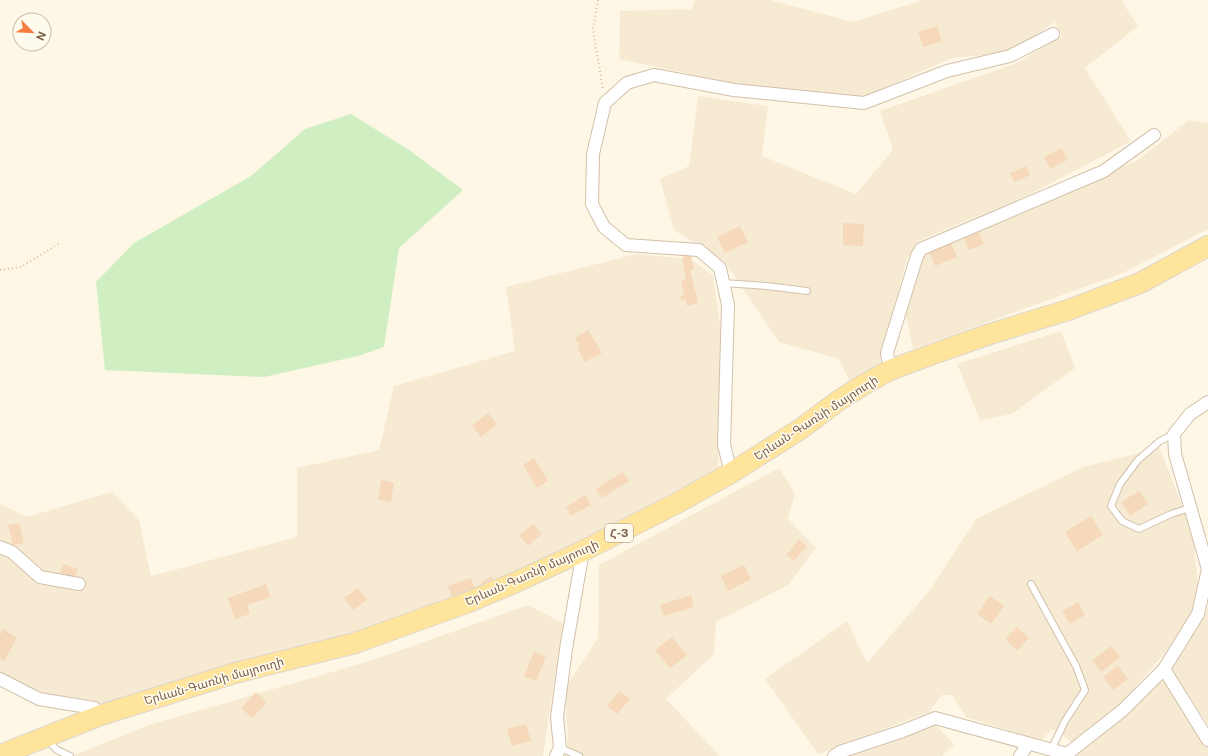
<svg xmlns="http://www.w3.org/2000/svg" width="1208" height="756" font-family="'Public Sans','Noto Sans Armenian',sans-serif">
  <rect width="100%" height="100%" fill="#fef7e6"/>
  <!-- residential -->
  <g fill="#f7ead3">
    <polygon points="695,0 770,0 853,22 923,0 1121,0 1138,26 1085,68 1131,141 1031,194 918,241 907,259 877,372 852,386 839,359 779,342 724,261 674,230 660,179 689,166 698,96 768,106 762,156 856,194 893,150 880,111 1017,63 1062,36 1055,22 1008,53 953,58 867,95 840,98 723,81 619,59 620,11 692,9"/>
    <polygon points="1189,120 1208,123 1208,229 1123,273 913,349 905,312 924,252 1138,160"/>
    <polygon points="636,254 690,259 713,275 721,332 718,472 502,585 418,619 106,713 92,700 35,693 0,674 0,504 27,517 112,492 139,520 151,576 297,537 297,468 379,450 394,386 515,351 506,287"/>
    <polygon points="1061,331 1075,368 1012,414 980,420 957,364"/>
    <polygon points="1160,448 1193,535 1198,586 1187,627 1113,713 1074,743 1052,729 1041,741 966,717 952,695 942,695 929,712 818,754 765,679 847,621 867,663 930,590 976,519 1083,467"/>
    <polygon points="779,468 795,493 788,519 816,548 788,585 716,622 714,654 666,699 720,756 564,756 568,744 565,688 598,638 599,565"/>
    <polygon points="528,605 563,623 543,756 73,756 149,725 370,661"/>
    <polygon points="1208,608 1208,725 1170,666"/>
    <polygon points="1159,682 1168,682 1208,747 1208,756 1076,756"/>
    <polygon points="936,725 954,745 942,756 849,756 852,754"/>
  </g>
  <!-- green -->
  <polygon fill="#cfeec2" points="351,114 409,150 463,190 399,248 384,347 358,356 264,377 105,370 96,282 134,243 251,176 305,129"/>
  <!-- building -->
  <g fill="#f6d9bb">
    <polygon points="937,26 942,41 923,47 918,32"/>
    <polygon points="1062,148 1067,160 1050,169 1044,157"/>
    <polygon points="1026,166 1030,175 1014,182 1010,173"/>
    <polygon points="843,223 864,224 863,246 843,245"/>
    <polygon points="740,226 748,242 725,253 717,237"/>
    <polygon points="979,232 984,244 969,250 964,238"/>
    <polygon points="951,243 957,257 935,266 929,252"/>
    <polygon points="691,255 694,269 690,270 698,303 687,306 685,299 681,301 680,296 684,295 681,281 686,279 682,257"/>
    <polygon points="588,330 602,353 585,362 577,348 580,346 575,338"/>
    <polygon points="488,413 497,424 481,437 472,426"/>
    <polygon points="534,458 548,481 537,488 523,465"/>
    <polygon points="623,472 629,481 602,498 596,489"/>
    <polygon points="381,480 394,483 391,502 378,500"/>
    <polygon points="1139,491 1148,504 1130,516 1121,502"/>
    <polygon points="585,495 591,505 571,516 566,507"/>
    <polygon points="1091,516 1103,535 1077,551 1065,532"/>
    <polygon points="19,523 24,543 13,545 8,525"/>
    <polygon points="533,524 542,534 528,546 519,535"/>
    <polygon points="799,540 807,546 794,561 786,555"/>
    <polygon points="63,564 78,569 75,578 60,573"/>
    <polygon points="744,565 751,579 728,591 721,576"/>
    <polygon points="492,576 496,585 484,590 481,582"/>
    <polygon points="471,578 476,592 453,600 448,586"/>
    <polygon points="266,584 271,597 247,605 250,614 235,619 228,598"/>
    <polygon points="358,588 367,600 353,610 344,598"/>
    <polygon points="691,595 694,607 664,616 660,605"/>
    <polygon points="990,596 1004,606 991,624 977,614"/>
    <polygon points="1078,602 1085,615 1070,624 1062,611"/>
    <polygon points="1017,627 1029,638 1017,651 1005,639"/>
    <polygon points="3,629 17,638 4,661 0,658 0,635"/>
    <polygon points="672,637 687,655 670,668 655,650"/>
    <polygon points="1111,646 1120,657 1101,672 1092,661"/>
    <polygon points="534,652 546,657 536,681 524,676"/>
    <polygon points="1118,666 1128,679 1113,690 1103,677"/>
    <polygon points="620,691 630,699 617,714 607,706"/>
    <polygon points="256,692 267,703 252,718 241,708"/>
    <polygon points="526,724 531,741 512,746 507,729"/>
  </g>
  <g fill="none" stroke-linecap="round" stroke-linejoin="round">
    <defs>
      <g id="service">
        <polyline points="723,283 767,286 807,291"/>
        <polyline points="1174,434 1160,441 1138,460 1120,484 1111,506 1122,521 1139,529 1171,514 1190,508"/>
        <polyline points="1031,584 1076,666 1085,690 1065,721 1051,750"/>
        <polyline points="47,740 57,750 70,756"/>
        <polyline points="560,748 579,756"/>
      </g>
      <g id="minor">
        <polyline points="890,370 887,353 917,256 921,249 1104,171 1154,135"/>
        <polyline points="731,473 724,445 728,305 720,268 699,250 626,245 604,227 592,204 593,154 605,103 627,83 654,75 734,90 864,103 947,71 1010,56 1053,34"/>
        <polyline points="0,547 12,552 40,577 79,584"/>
        <polyline points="1164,669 1208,740"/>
        <polyline points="0,679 39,699 94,708 101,715"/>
        <polyline points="556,756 560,748 557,717 566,649 583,551"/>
        <polyline points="834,756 840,752 903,731 935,718 1067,754"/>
        <polyline points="1020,756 1028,744"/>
        <polyline points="1068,756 1067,754 1123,710 1164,669 1198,614 1208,569 1175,454 1174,434 1190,414 1208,402"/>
      </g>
      <polyline id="primary" points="0,755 101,715 235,673 355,643 466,603 514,583 583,551 679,502 731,473 802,428 838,401 863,385 890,370 933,354 990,334 1068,310 1140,283 1208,246"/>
    </defs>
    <!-- service casing -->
    <use href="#service" stroke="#d2c0aa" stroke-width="8"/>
    <!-- minor casing -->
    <use href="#minor" stroke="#d2c0aa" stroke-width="14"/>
    <!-- primary casing -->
    <use href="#primary" stroke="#ddd5cf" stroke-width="22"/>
    <!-- path -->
    <g stroke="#dcbc9d" stroke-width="2" stroke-dasharray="1 3" stroke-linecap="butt">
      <polyline points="598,0 593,29 603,90"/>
      <polyline points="0,270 21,267 60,243"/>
    </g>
    <!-- service -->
    <use href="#service" stroke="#fff" stroke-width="6"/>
    <!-- minor -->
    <use href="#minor" stroke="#fff" stroke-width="12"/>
    <!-- primary -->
    <use href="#primary" stroke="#ffe59c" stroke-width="20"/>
  </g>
  <g text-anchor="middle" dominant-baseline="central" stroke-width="3" stroke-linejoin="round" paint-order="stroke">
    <!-- shield labels -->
    <rect fill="#fffaee" stroke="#a38e7a" stroke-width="1" x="605" y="524" width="28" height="18" rx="3"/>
    <g font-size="11" font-weight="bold" fill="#7b5f48">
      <text x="619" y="533">Հ-3</text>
    </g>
    <!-- street labels -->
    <g font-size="12" fill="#7b5f48" stroke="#fffaee">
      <text transform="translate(816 418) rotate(-33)">Երևան-Գառնի մայրուղի</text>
      <text transform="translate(532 573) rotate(-24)">Երևան-Գառնի մայրուղի</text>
      <text transform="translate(214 681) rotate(-16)">Երևան-Գառնի մայրուղի</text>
    </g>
  </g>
  <!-- north arrow -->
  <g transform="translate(32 32) rotate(114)"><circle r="19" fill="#fffaee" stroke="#cabcac"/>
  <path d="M0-3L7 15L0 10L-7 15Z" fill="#f37c40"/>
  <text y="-6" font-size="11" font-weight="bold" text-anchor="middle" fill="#7b5f48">N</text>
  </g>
</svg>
